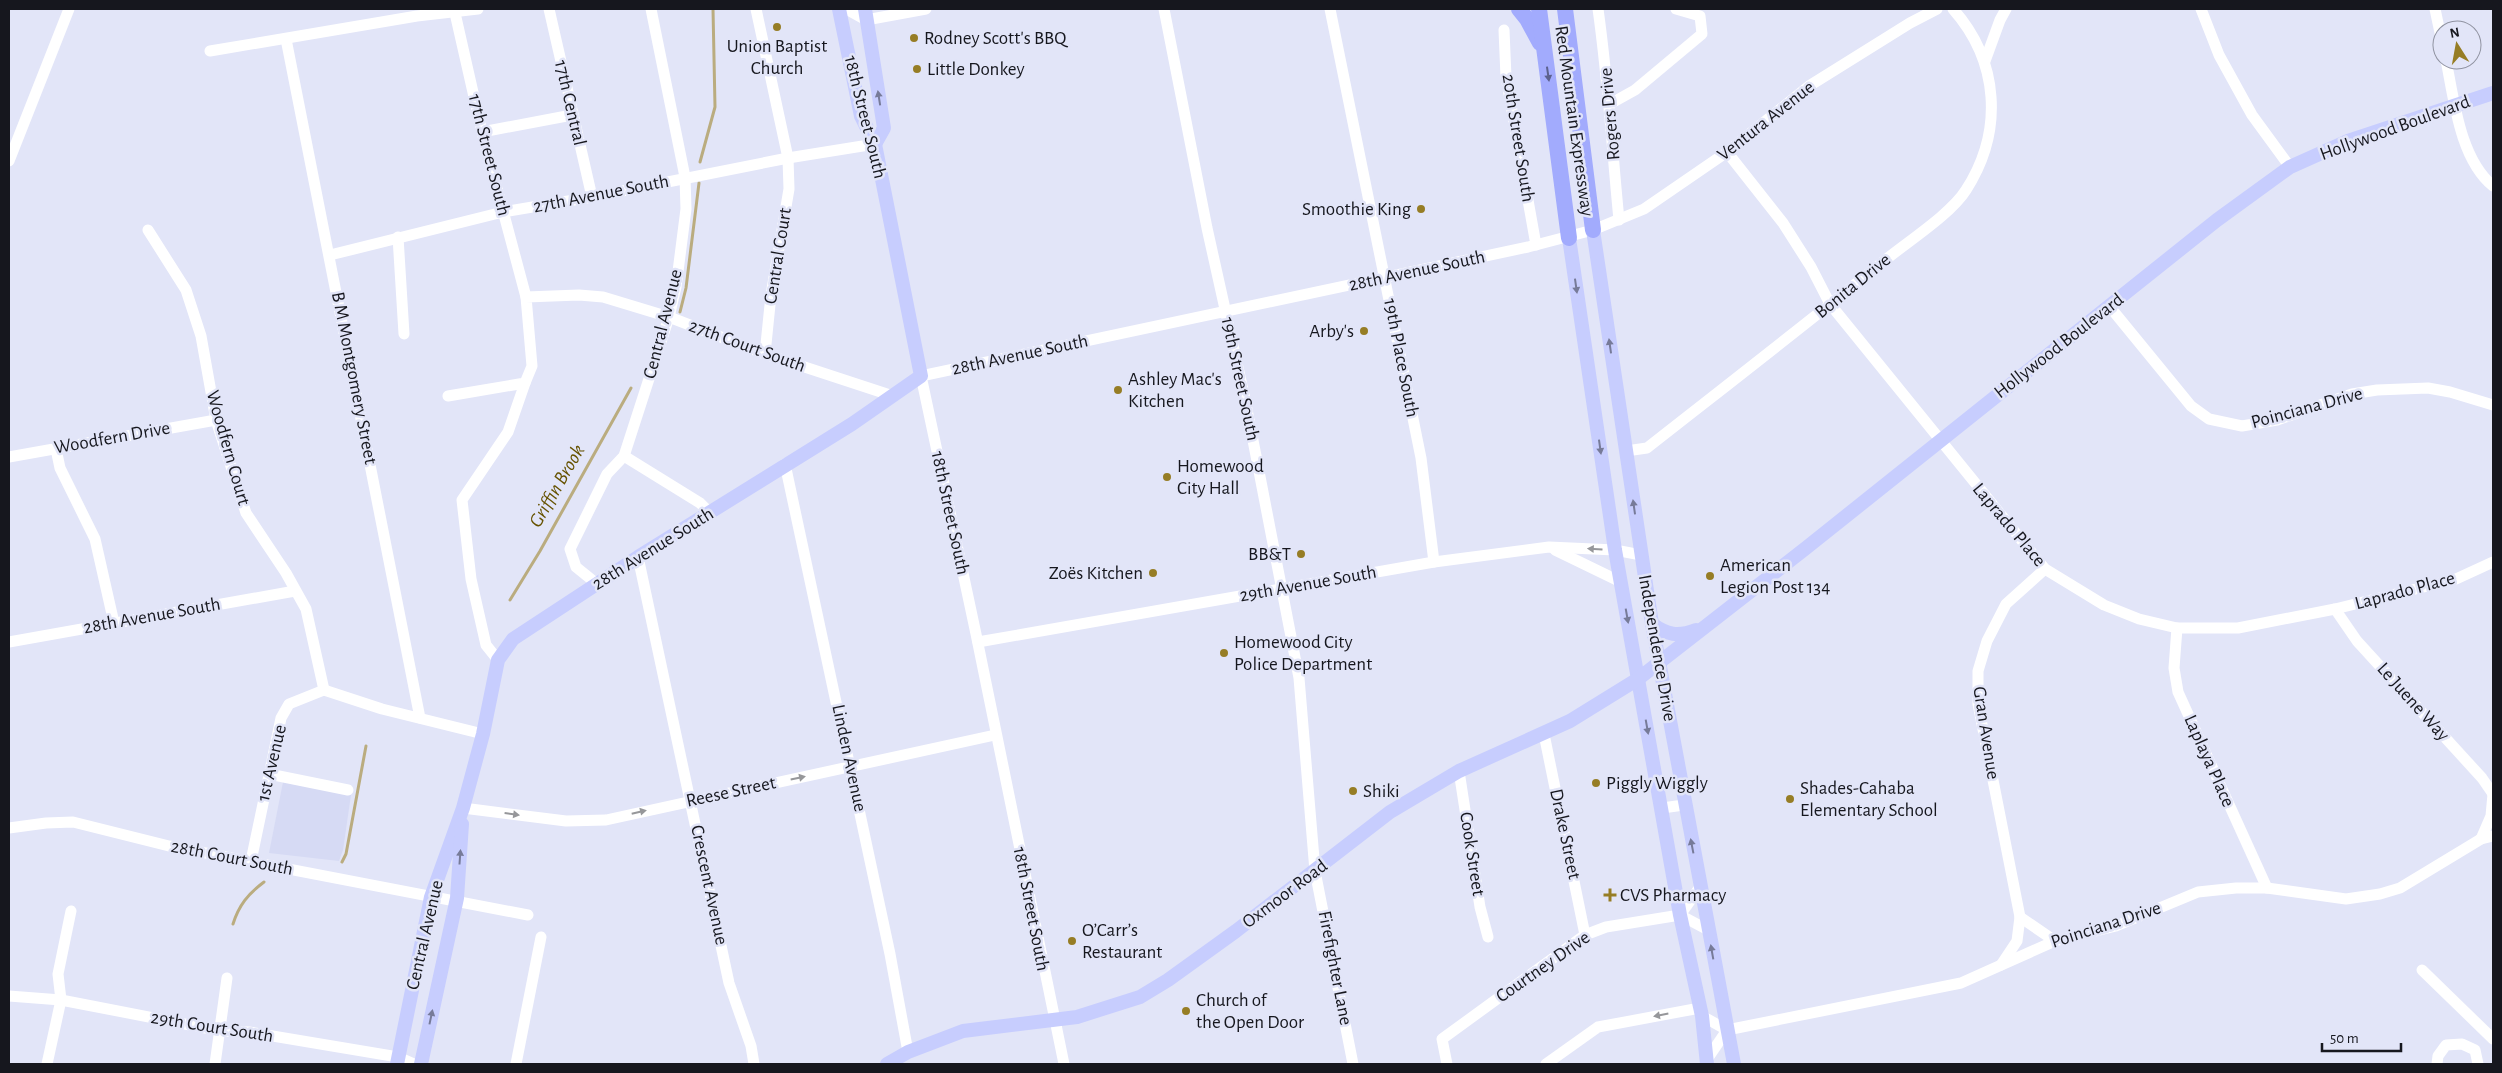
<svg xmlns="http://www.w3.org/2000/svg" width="2502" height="1073" font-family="'Alegreya Sans',sans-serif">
  <rect width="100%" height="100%" fill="#e2e5f8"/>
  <!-- built -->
  <polygon fill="#d6daf4" points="283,782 351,795 343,850 339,861 269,853"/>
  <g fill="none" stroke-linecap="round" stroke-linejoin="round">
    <!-- stream -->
    <g stroke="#baac7f" stroke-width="3">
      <polyline points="700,162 715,107 713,9"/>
      <polyline points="680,312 686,288 699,183"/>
      <polyline points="510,600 540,551 631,388"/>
      <polyline points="342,862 346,854 366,746"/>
      <path d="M233,924C239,905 248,894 264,882"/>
    </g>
    <!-- minor -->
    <g stroke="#fff" stroke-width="11">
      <polyline points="549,9 592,197"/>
      <polyline points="756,9 788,158 789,189 771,295 765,354"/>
      <polyline points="846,9 866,20 926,9"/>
      <polyline points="1164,9 1207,228 1245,399 1299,678 1315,871 1353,1064"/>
      <polyline points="1330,9 1421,458 1434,562"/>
      <path d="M1598,9C1608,79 1612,149 1619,220"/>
      <polyline points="2201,9 2219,55 2252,115 2290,167"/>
      <polyline points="2435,9 2442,42"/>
      <polyline points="455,13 482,132 526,297"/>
      <polyline points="1504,30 1506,77 1536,245"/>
      <polyline points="286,39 420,718"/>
      <polyline points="210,51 417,16 478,9"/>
      <path d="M2446,60C2454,100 2460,159 2493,186"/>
      <polyline points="1985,61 2000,20 2006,9"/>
      <polyline points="1608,105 1635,90 1702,34 1700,16 1676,9"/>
      <polyline points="482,132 572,115"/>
      <polyline points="1727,152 1783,223 1811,267 1830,304 2045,569 2104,605 2139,619 2177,628 2238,628 2335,609 2456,579 2493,562"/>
      <polyline points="9,161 69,9"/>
      <polyline points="148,230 186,290 201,336 216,420 246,513 286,573 306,609 324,690"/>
      <polyline points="398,237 404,334"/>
      <polyline points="330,255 503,212 592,197 788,158 875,144"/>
      <polyline points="2110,307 2191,406 2209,419 2242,426 2277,420 2352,394 2377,390 2428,388 2450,392 2493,405"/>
      <polyline points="448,396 525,383 532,366 526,297 579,295 603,297 669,317 765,354 893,396"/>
      <polyline points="56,449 60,468 95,539 114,623"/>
      <path d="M1626,451L1647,448C1726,386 1806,324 1884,261C1907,242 1951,214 1966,190C2004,131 1999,61 1953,9"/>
      <polyline points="624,456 700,503 710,513"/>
      <polyline points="9,457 216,420"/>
      <polyline points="785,464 890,954 908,1052"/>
      <polyline points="1555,550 1621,582"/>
      <polyline points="638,557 729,983 751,1046 754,1064"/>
      <polyline points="2045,569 2006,604 1987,641 1978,671 1978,704 2020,917 2055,941"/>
      <polyline points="597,584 576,567 570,549 607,474 624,456 669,317 676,287 686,209 685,177 651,9"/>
      <polyline points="2335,609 2357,641 2482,778 2493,794"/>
      <polyline points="2177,628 2174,668 2178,692 2267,888"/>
      <polyline points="9,642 295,591"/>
      <polyline points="978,642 1434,562 1549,547 1615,550 1641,555"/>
      <polyline points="498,660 486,645 471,579 462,500 508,432 525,383"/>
      <polyline points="324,690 382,709 483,734"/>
      <polyline points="1544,734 1585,935"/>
      <polyline points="1459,771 1480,907 1488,937"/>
      <polyline points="269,774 348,790"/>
      <polyline points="463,808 566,821 606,820 995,735"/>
      <polyline points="1662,808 1684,805"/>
      <polyline points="9,828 46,823 73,822 169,846 528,915"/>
      <polyline points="2481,839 2491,816 2493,794"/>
      <polyline points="251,861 281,718 289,704 324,690"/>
      <polyline points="1680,915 1700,887"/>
      <polyline points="2001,965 2017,941 2020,917"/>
      <polyline points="2422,970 2493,1039"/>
      <polyline points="9,996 61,1000 221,1031 249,1032 398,1057 414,1064"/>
      <polyline points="1702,1016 1727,1030 1961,983 2055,941 2116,926 2198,892 2236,888 2267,888 2346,899 2380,894 2400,888 2481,839 2493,836"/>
      <polyline points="1706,1061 1727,1030"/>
      <polyline points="47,1064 61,1000 58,974 71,911"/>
      <polyline points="215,1064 227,978"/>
      <polyline points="516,1064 541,937"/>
      <polyline points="1064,1064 976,634 921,376 1528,247 1593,230 1644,209 1727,152 1809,86 1910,23 1937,9"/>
      <polyline points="1447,1064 1442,1039 1585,935 1606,927 1680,915 1708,930"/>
      <polyline points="1546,1064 1598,1027 1700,1008"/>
      <polyline points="2437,1064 2438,1056 2446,1045 2462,1044 2475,1050 2478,1064"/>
    </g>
    <!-- major -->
    <g stroke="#c7cdfe" stroke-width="14">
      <polyline points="865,9 884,128 875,144"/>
      <polyline points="1593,230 1652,624 1734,1064"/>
      <polyline points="1569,238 1615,550 1680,915 1702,1016 1707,1064"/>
      <path d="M1652,624C1667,635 1678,637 1696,630"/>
      <polyline points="397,1064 431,897 463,808 483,734 498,660 513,639 638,557 852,424 921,376 875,144 861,116 839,9"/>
      <polyline points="421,1064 457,898 462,824"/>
      <polyline points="887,1064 908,1052 963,1031 1077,1017 1140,997 1168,980 1236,931 1390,812 1459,771 1570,721 1638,679 1806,548 2217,220 2290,167 2348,141 2493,93"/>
    </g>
    <!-- highway -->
    <g stroke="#a2abfd" stroke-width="16">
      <polyline points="1519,9 1527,19 1540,43"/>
      <polyline points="1539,9 1569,238"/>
      <polyline points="1565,9 1593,230"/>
    </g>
  </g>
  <!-- one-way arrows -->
  <defs><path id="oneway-solid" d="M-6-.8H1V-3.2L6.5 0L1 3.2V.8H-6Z" transform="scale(1.25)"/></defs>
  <use fill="#5c618e" href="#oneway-solid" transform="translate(1548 74) rotate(82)"/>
  <g fill="#777b99">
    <use href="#oneway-solid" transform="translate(879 98) rotate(-99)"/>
    <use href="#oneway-solid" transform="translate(1576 286) rotate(82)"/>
    <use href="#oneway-solid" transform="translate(1610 346) rotate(-98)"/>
    <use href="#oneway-solid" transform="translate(1600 447) rotate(82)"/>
    <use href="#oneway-solid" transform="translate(1634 507) rotate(-98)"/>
    <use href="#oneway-solid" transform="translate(1627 616) rotate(80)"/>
    <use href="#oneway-solid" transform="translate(1647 727) rotate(80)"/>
    <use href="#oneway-solid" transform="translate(1692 846) rotate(-101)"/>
    <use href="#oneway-solid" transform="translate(460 857) rotate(-86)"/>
    <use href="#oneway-solid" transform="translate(1712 952) rotate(-100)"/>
    <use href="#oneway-solid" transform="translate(431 1017) rotate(-78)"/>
  </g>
  <g fill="#96979a">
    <use href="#oneway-solid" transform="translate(1595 549) rotate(-177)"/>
    <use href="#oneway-solid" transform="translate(798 778) rotate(-12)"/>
    <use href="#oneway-solid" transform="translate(639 812) rotate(-13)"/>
    <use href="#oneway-solid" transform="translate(512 814) rotate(8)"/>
    <use href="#oneway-solid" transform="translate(1661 1015) rotate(169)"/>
  </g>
  <!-- markers -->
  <g fill="#967d25" stroke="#e2e5f8" stroke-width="2">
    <circle cx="777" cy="27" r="5"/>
    <circle cx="914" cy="38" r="5"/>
    <circle cx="917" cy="69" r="5"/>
    <circle cx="1421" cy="209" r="5"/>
    <circle cx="1364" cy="331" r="5"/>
    <circle cx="1118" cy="390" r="5"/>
    <circle cx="1167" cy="477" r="5"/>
    <circle cx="1301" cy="554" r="5"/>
    <circle cx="1153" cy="573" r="5"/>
    <circle cx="1710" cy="576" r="5"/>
    <circle cx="1224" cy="653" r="5"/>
    <circle cx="1596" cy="783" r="5"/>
    <circle cx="1353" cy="791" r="5"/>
    <circle cx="1790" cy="799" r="5"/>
    <path d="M1607.5 887.5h5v5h5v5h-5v5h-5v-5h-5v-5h5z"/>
    <circle cx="1072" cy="941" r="5"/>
    <circle cx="1186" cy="1011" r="5"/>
  </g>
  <g text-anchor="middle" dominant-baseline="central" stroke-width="5" stroke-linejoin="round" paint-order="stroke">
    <!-- poi labels -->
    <g font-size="19" fill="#16171e" stroke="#e2e5f8" text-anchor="start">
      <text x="924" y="38">Rodney Scott's BBQ</text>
      <text x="777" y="46" text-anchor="middle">Union Baptist<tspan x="777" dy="22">Church</tspan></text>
      <text x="927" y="69">Little Donkey</text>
      <text x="1411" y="209" text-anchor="end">Smoothie King</text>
      <text x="1354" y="331" text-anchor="end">Arby's</text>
      <text x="1128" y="379">Ashley Mac's<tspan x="1128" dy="22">Kitchen</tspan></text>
      <text x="1177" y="466">Homewood<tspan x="1177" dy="22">City Hall</tspan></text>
      <text x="1291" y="554" text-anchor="end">BB&amp;T</text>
      <text x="1720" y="565">American<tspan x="1720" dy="22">Legion Post 134</tspan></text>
      <text x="1143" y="573" text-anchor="end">Zoës Kitchen</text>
      <text x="1234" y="642">Homewood City<tspan x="1234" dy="22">Police Department</tspan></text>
      <text x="1606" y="783">Piggly Wiggly</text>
      <text x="1800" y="788">Shades-Cahaba<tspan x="1800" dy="22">Elementary School</tspan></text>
      <text x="1363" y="791">Shiki</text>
      <text x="1620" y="895">CVS Pharmacy</text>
      <text x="1082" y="930">O’Carr’s<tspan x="1082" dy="22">Restaurant</tspan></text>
      <text x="1196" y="1000">Church of<tspan x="1196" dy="22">the Open Door</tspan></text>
    </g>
    <!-- street labels -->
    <g font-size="19" fill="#16171e" stroke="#e2e5f8">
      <text transform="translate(570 103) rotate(77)">17th Central</text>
      <text transform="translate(1610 114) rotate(-95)">Rogers Drive</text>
      <text transform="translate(865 117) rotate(76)">18th Street South</text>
      <text transform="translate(1574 121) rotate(82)">Red Mountain Expressway</text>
      <text transform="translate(1766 121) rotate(-38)">Ventura Avenue</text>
      <text transform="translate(2395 128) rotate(-20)">Hollywood Boulevard</text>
      <text transform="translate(1518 138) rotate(81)">20th Street South</text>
      <text transform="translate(489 155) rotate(76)">17th Street South</text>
      <text transform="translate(601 194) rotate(-11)">27th Avenue South</text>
      <text transform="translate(778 256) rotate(-81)">Central Court</text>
      <text transform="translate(1417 271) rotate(-12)">28th Avenue South</text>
      <text transform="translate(1853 286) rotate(-39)">Bonita Drive</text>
      <text transform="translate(663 324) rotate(-76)">Central Avenue</text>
      <text transform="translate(747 346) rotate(20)">27th Court South</text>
      <text transform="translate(2059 346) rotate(-38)">Hollywood Boulevard</text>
      <text transform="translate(1020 355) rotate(-12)">28th Avenue South</text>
      <text transform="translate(1401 358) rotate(79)">19th Place South</text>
      <text transform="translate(354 378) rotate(79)">B M Montgomery Street</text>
      <text transform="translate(1240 379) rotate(78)">19th Street South</text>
      <text transform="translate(2307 408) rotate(-15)">Poinciana Drive</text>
      <text transform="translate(112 438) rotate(-10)">Woodfern Drive</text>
      <text transform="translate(228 448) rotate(74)">Woodfern Court</text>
      <text transform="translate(950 513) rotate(78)">18th Street South</text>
      <text transform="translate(2009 525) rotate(50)">Laprado Place</text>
      <text transform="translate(653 549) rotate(-32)">28th Avenue South</text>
      <text transform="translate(1308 584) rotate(-10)">29th Avenue South</text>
      <text transform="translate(2405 591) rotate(-15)">Laprado Place</text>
      <text transform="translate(152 616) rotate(-10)">28th Avenue South</text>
      <text transform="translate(1657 648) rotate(80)">Independence Drive</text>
      <text transform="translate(2413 702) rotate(48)">Le Juene Way</text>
      <text transform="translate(1986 733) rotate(81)">Gran Avenue</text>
      <text transform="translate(849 758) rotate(78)">Linden Avenue</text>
      <text transform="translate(2209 761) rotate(66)">Laplaya Place</text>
      <text transform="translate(272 763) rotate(-77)">1st Avenue</text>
      <text transform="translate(731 792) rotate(-12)">Reese Street</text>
      <text transform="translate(1565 834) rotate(78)">Drake Street</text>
      <text transform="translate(1472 854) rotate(81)">Cook Street</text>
      <text transform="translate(232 858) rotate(11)">28th Court South</text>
      <text transform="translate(709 885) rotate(78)">Crescent Avenue</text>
      <text transform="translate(1285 894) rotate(-37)">Oxmoor Road</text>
      <text transform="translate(1031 909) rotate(79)">18th Street South</text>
      <text transform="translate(2106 925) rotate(-18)">Poinciana Drive</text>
      <text transform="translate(425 935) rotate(-77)">Central Avenue</text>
      <text transform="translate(1543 967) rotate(-35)">Courtney Drive</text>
      <text transform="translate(1335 968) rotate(79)">Firefighter Lane</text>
      <text transform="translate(212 1027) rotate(9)">29th Court South</text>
    </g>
    <!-- water labels -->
    <g font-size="20" font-style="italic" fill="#665200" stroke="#e2e5f8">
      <text transform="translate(557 486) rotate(-60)">Griffin Brook</text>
    </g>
  </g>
  <!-- border -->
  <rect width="2502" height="1073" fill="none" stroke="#16171e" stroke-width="20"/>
  <!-- north arrow -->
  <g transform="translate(2457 45) rotate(349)"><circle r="24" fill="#e2e5f8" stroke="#9093a1"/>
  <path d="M0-4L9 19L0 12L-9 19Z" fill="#967d25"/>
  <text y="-8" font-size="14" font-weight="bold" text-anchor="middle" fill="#16171e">N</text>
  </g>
  <!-- scale -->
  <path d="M2322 1043v8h79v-8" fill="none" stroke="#16171e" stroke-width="2.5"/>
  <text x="2330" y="1043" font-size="15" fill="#16171e" stroke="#e2e5f8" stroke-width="4" paint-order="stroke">50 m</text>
</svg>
